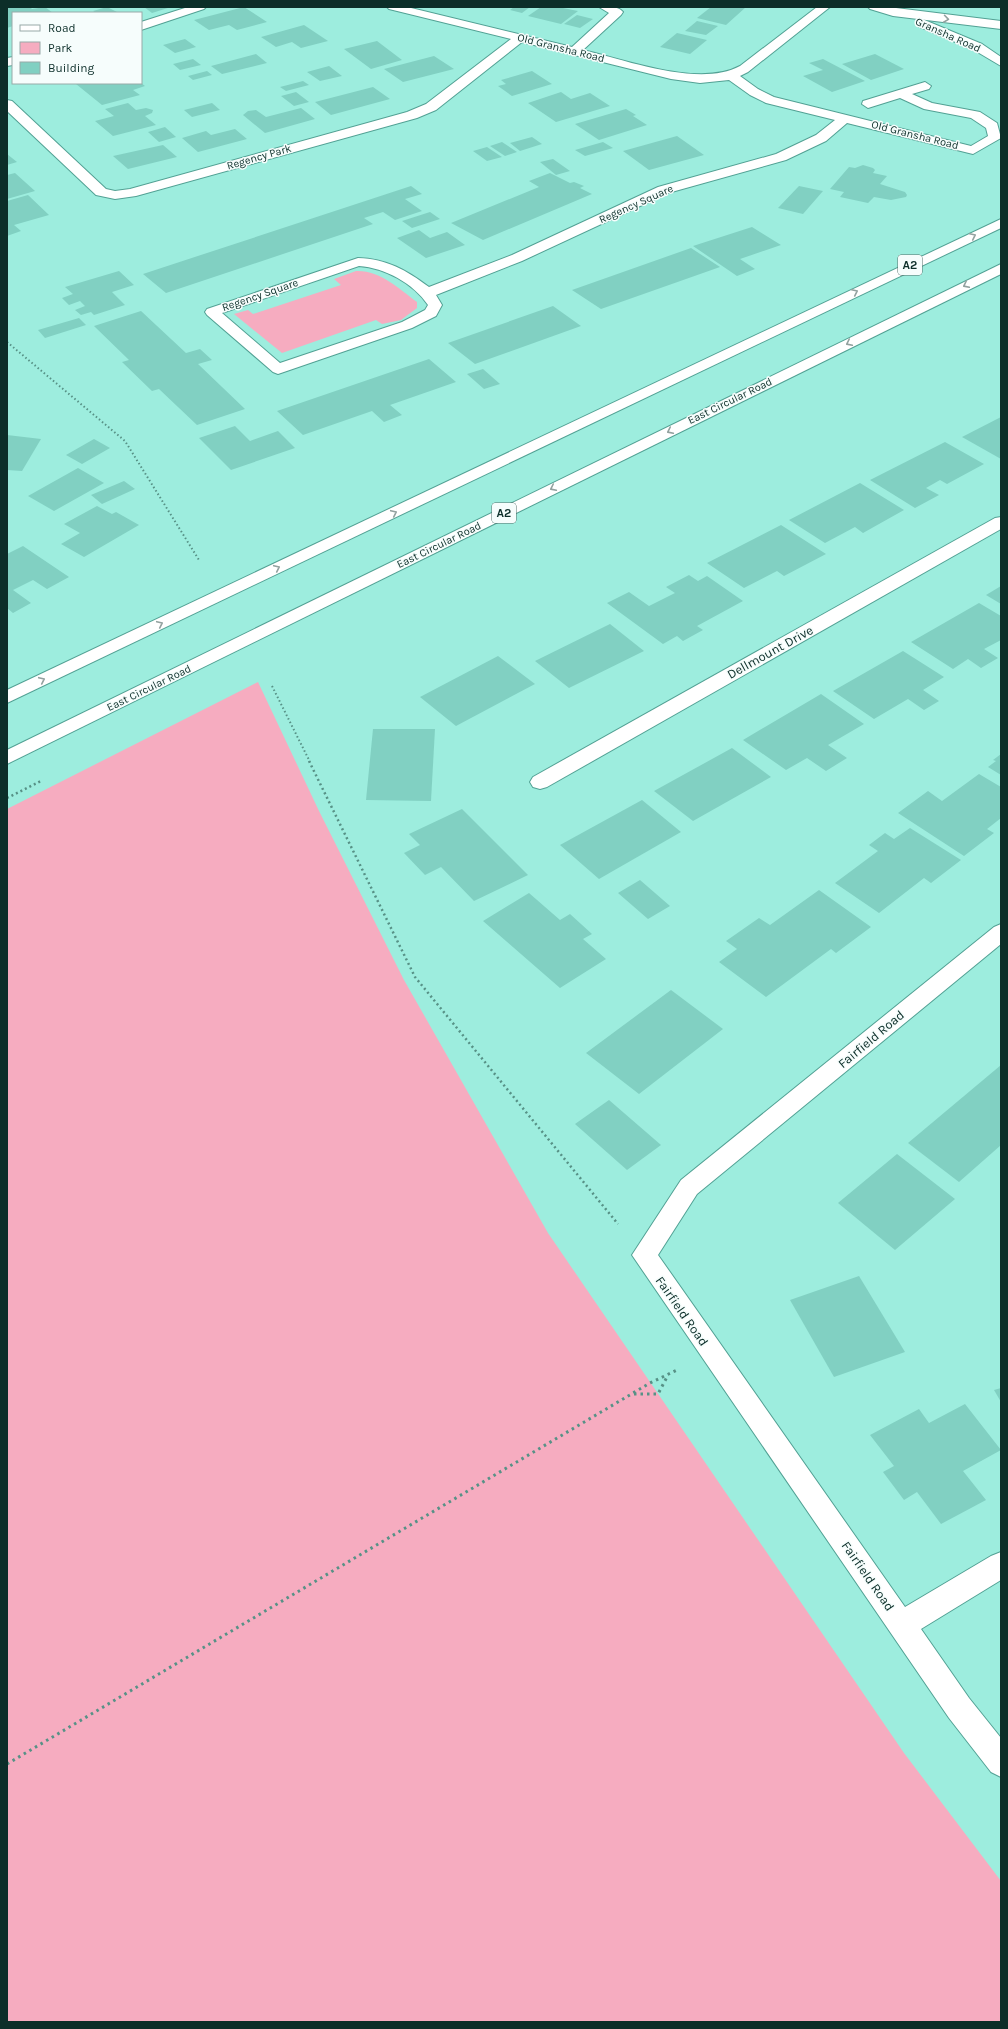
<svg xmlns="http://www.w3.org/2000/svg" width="1008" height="2029" font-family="Karla,sans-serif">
  <rect width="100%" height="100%" fill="#9dedde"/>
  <!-- green -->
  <g fill="#f6acc0">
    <path d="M356,271C380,270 398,288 417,302V308L401,320L382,324L376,320L282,353L234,314L248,310L253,314L341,285L334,279Z"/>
    <polygon points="258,682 319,811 404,980 548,1233 904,1753 1001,1881 1001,2022 7,2022 7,809"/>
  </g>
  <!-- building -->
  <g fill="#81d0c2">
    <polygon points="30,7 32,9 45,7 53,13 13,13 13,26 7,28 7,8"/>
    <polygon points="107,7 119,13 96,13 93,11"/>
    <polygon points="144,7 171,7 152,13"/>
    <polygon points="244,7 267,22 237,30 229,25 209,30 194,20"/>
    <polygon points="514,7 530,7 522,13 510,10"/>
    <polygon points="541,7 558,7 578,11 561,24 528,16"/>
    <polygon points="711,7 746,7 726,25 697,18"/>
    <polygon points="577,15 593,19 580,28 564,24"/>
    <polygon points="697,21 718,26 706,35 685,31"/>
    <polygon points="304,25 328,41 301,48 292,42 276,47 261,37"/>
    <polygon points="677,33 707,40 690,54 660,47"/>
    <polygon points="185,39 196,47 175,53 163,45"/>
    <polygon points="377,41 402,60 371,69 344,49"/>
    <polygon points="256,54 267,63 222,74 211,66"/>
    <polygon points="875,54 904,69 871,80 842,64"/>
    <polygon points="434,56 454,69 403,82 384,69"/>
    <polygon points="193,59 201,65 180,70 173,64"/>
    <polygon points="823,59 865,81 832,92 803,76 823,70 809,63"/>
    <polygon points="329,66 342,76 320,81 307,72"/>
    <polygon points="207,71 212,75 193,80 188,76"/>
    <polygon points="532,71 552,84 512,96 498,86 506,84 501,80"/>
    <polygon points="303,81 309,85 286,91 280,87"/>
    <polygon points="141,83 145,86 133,90 140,95 102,105 76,84"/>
    <polygon points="373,87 390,99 331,115 315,102"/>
    <polygon points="296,92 309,102 294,106 281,96"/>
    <polygon points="561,92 571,99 590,93 610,106 556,122 528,103"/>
    <polygon points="128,103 136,110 146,108 153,110 152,113 145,116 156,125 113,136 95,121 114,116 105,109"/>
    <polygon points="212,103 220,110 192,117 184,110"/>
    <polygon points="301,108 315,119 265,133 243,115 248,111 256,110 266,117"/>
    <polygon points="626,109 636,115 633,116 647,125 599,140 575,124"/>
    <polygon points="165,127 176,137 159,142 148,132"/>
    <polygon points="235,129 247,139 198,152 182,138 206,131 211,135"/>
    <polygon points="677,136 704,155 649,170 623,151"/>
    <polygon points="532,137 542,144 520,151 510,143"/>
    <polygon points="502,142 517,152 505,156 490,146"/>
    <polygon points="603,142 613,148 585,156 575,150"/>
    <polygon points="163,145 177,157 128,169 113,156"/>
    <polygon points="487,147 502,157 487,161 473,151"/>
    <polygon points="7,154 17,162 7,165"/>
    <polygon points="553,159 570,171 556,175 540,162"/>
    <polygon points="863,165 873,168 875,170 873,173 887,176 880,184 905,192 907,195 906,197 891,200 874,197 868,203 840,197 844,192 830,189 849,167 855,168"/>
    <polygon points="15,173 35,191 7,199 7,175"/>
    <polygon points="550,173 570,183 574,182 584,186 580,188 592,194 483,240 451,223 539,187 529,181"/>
    <polygon points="411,186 422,194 405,199 422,211 395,220 383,212 364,218 373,224 166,293 143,274"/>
    <polygon points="799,186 823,191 803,214 778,208"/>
    <polygon points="28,195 49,215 14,225 21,231 7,236 7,201"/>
    <polygon points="430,212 440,219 412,228 402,221"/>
    <polygon points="752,227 781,245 740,259 755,269 737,276 693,246"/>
    <polygon points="419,230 430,238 447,232 465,245 426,258 397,238"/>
    <polygon points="691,248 720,267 601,309 572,290"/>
    <polygon points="119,271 134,285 112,292 125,305 94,315 91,312 81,315 75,310 85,306 80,301 69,305 62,298 73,294 65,287"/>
    <polygon points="553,306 581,326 475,364 448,343"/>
    <polygon points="141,311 186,353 200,349 212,360 198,364 245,409 197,425 159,389 152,391 122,362 129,360 94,326"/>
    <polygon points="79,318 86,325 45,338 38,330"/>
    <polygon points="429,359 456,382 390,405 402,415 384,422 372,411 303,435 277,411"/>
    <polygon points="483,369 500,384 484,389 467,374"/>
    <polygon points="1001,417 1001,459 962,437"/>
    <polygon points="235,426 250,441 278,431 295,448 231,470 199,438"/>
    <polygon points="7,435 41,439 22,471 7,470"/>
    <polygon points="94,439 110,448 82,464 66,455"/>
    <polygon points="945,442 984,464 947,484 940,480 926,488 939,495 915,508 870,480"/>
    <polygon points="78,468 104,483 54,511 28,496"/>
    <polygon points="124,481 135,489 102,504 91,495"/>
    <polygon points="860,483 904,510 863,533 855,527 825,543 789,520"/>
    <polygon points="97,506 112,514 116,512 139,525 84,557 61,544 80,533 64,524"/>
    <polygon points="781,525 826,554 784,576 777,571 744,588 707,563"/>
    <polygon points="23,546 69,577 47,589 33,580 13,590 31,603 13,613 7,608 7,554"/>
    <polygon points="689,575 698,581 707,576 743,601 697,626 703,630 683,641 677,636 663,644 607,603 629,592 649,606 675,593 666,587"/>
    <polygon points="1001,586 1001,604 986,595"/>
    <polygon points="979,603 1001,616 1001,640 984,649 998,658 981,668 968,659 953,669 911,642"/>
    <polygon points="610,624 644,651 569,688 535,661"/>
    <polygon points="903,651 944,677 923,690 939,701 924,710 908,699 874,719 833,691"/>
    <polygon points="498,656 535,684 456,726 420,697"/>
    <polygon points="821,694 864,724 828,745 847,758 826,771 807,758 786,770 743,740"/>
    <polygon points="373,729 435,729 431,801 366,800"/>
    <polygon points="732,748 771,777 693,821 654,791"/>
    <polygon points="1001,754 1001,775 988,767 996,761 993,760"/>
    <polygon points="979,774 1001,787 1001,818 987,829 994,833 964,856 898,813 928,791 942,801"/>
    <polygon points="642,800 681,832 599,879 560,845"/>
    <polygon points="462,809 528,875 474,901 441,867 425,875 404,853 420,845 409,834"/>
    <polygon points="910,828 961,860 931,883 924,878 879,913 835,883 878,851 869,845 885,833 894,839"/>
    <polygon points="640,880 670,906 648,919 618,893"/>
    <polygon points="819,890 871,927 836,953 831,949 766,997 719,962 737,949 726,941 759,918 770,925"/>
    <polygon points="529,893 560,920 570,914 592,934 583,939 606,959 560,988 483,921"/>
    <polygon points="671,990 723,1029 639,1094 586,1053"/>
    <polygon points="1001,1065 1001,1145 959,1182 908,1143"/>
    <polygon points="609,1100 661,1145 627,1170 575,1124"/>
    <polygon points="897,1154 955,1199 895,1250 838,1203"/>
    <polygon points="859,1276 905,1352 834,1377 790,1300"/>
    <polygon points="1001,1388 1001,1402 994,1390"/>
    <polygon points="965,1404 1001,1450 963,1471 986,1500 941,1524 917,1492 904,1500 883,1472 894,1466 870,1435 919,1409 929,1423"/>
  </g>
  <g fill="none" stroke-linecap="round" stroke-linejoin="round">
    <defs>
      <g id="service">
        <polygon points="188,7 206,7 204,9 141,30 141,22"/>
        <polygon points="13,57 13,65 7,66 7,58"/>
      </g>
      <g id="minor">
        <path d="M387,7H407L572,47L609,13L599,7C607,7 617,5 623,12L621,15L583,50C626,60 700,88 740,66L817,7H830L748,72L740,76L758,89L774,97L971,146L988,136L986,128L971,118L924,109L900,98L868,108L862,104L863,101L925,82L931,86L929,89L912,94L932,103L980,112L997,123L1001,138L973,154L847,123L826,141L786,160L668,193L522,261L436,295L442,305L436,316L412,328L278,374L273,372L207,315L205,312L207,309L358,258C387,259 406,270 429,287L512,255L658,187L776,154L816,135L835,120L766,103L750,95L729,80L700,83L671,79L522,42L436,110L417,118L136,196L115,199L96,195L7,111V100L12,101L106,189L115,191L130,189L407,112L426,104L511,39L389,9ZM359,266C385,268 413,283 428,305L425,310L402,322L280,363L222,313Z"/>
        <polygon points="1001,517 1001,529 547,787 540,789 533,787 530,782 533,777 995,518"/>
        <polygon points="1001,924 1001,944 697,1194 658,1255 905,1607 991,1556 1001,1552 1001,1580 921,1629 969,1698 1001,1738 1001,1777 991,1772 949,1718 632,1255 681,1180 994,927"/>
      </g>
      <g id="tertiary">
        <polygon points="868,7 888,7 1001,21 1001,29 893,16 870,9"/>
        <polygon points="922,19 982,44 1001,57 1001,66 974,50 918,26 916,23 918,20"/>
      </g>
      <g id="trunk">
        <polygon points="1001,219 1001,228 7,703 7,690"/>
        <polygon points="1001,264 1001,274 7,764 7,750"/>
      </g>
    </defs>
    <!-- service casing -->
    <use href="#service" stroke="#52a194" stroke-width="2"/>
    <!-- minor casing -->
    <use href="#minor" stroke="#52a194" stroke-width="2"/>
    <!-- tertiary casing -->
    <use href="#tertiary" stroke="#52a194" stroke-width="2"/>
    <!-- trunk casing -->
    <use href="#trunk" stroke="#52a194" stroke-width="2"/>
    <!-- path-far2 -->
    <g stroke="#579186" stroke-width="2" stroke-dasharray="1.5 2.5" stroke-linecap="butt">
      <polyline points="7,342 125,441 199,560"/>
      <polyline points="272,686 310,762"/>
    </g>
    <!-- path-far1 -->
    <g stroke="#579186" stroke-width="2.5" stroke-dasharray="2 3" stroke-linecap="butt">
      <polyline points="309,761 415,977 618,1224"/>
      <polyline points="7,798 41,781"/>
    </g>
    <!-- path -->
    <g stroke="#579186" stroke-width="3" stroke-dasharray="2.5 4" stroke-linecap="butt">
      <polyline points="634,1394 658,1394 668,1375"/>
      <polyline points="7,1764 650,1383 677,1370"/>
    </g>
    <!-- service -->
    <use href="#service" fill="#fff" fill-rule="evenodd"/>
    <!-- minor -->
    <use href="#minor" fill="#fff" fill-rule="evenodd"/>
    <!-- tertiary -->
    <use href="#tertiary" fill="#fff" fill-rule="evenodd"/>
    <!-- trunk -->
    <use href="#trunk" fill="#fff" fill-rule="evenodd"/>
  </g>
  <!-- one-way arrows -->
  <defs><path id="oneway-chevron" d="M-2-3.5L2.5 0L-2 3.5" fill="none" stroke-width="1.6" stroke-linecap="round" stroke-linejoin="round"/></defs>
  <g stroke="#92a19f">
    <use href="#oneway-chevron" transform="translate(946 19) rotate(8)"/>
    <use href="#oneway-chevron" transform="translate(973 236) rotate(-25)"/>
    <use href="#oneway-chevron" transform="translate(966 285) rotate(154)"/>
    <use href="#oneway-chevron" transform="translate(855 292) rotate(-25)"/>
    <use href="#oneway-chevron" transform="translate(849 343) rotate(154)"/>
    <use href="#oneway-chevron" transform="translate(670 431) rotate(154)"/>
    <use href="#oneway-chevron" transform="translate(553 488) rotate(154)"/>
    <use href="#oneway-chevron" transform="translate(394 513) rotate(-25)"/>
    <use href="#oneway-chevron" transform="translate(277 568) rotate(-25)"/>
    <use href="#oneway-chevron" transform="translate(160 624) rotate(-25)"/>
    <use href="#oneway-chevron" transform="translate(42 680) rotate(-25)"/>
  </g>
  <g text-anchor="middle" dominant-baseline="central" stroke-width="3" stroke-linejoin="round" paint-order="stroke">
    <!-- far-street labels -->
    <g font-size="11" fill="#0c2e29" stroke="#f6fdfc">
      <text transform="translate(948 35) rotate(24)">Gransha Road</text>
      <text transform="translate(561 48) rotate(14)">Old Gransha Road</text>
      <text transform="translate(915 135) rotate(14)">Old Gransha Road</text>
      <text transform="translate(259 157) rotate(-16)">Regency Park</text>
      <text transform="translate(636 204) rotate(-24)">Regency Square</text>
      <text transform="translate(260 295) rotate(-19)">Regency Square</text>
      <text transform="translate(730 401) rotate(-26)">East Circular Road</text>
      <text transform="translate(439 545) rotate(-26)">East Circular Road</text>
      <text transform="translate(149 688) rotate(-26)">East Circular Road</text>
    </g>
    <!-- shield labels -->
    <g fill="#f6fdfc" stroke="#526c68" stroke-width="1">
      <rect x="898" y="255" width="24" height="20" rx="3"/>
      <rect x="492" y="503" width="24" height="20" rx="3"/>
    </g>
    <g font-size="12" font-weight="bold" fill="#0c2e29">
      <text x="910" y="265">A2</text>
      <text x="504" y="513">A2</text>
    </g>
    <!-- street labels -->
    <g font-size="13" fill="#0c2e29" stroke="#f6fdfc">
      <text transform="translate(770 652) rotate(-29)">Dellmount Drive</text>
      <text transform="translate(871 1039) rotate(-40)">Fairfield Road</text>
      <text transform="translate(682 1311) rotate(55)">Fairfield Road</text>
      <text transform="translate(868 1576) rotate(55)">Fairfield Road</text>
    </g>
  </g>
  <!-- border -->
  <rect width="1008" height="2029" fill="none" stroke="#0c2e29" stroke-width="16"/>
  <!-- legend -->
  <rect x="12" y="12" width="130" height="72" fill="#f6fdfc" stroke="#98aaa8"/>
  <rect x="20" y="25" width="20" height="6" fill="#ffffff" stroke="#98aaa8"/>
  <text x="48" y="32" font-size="12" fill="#0c2e29">Road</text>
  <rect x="20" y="42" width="20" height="12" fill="#f6acc0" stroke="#98aaa8"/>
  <text x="48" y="52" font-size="12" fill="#0c2e29">Park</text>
  <rect x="20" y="62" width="20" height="12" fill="#81d0c2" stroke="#98aaa8"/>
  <text x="48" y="72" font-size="12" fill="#0c2e29">Building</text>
</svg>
